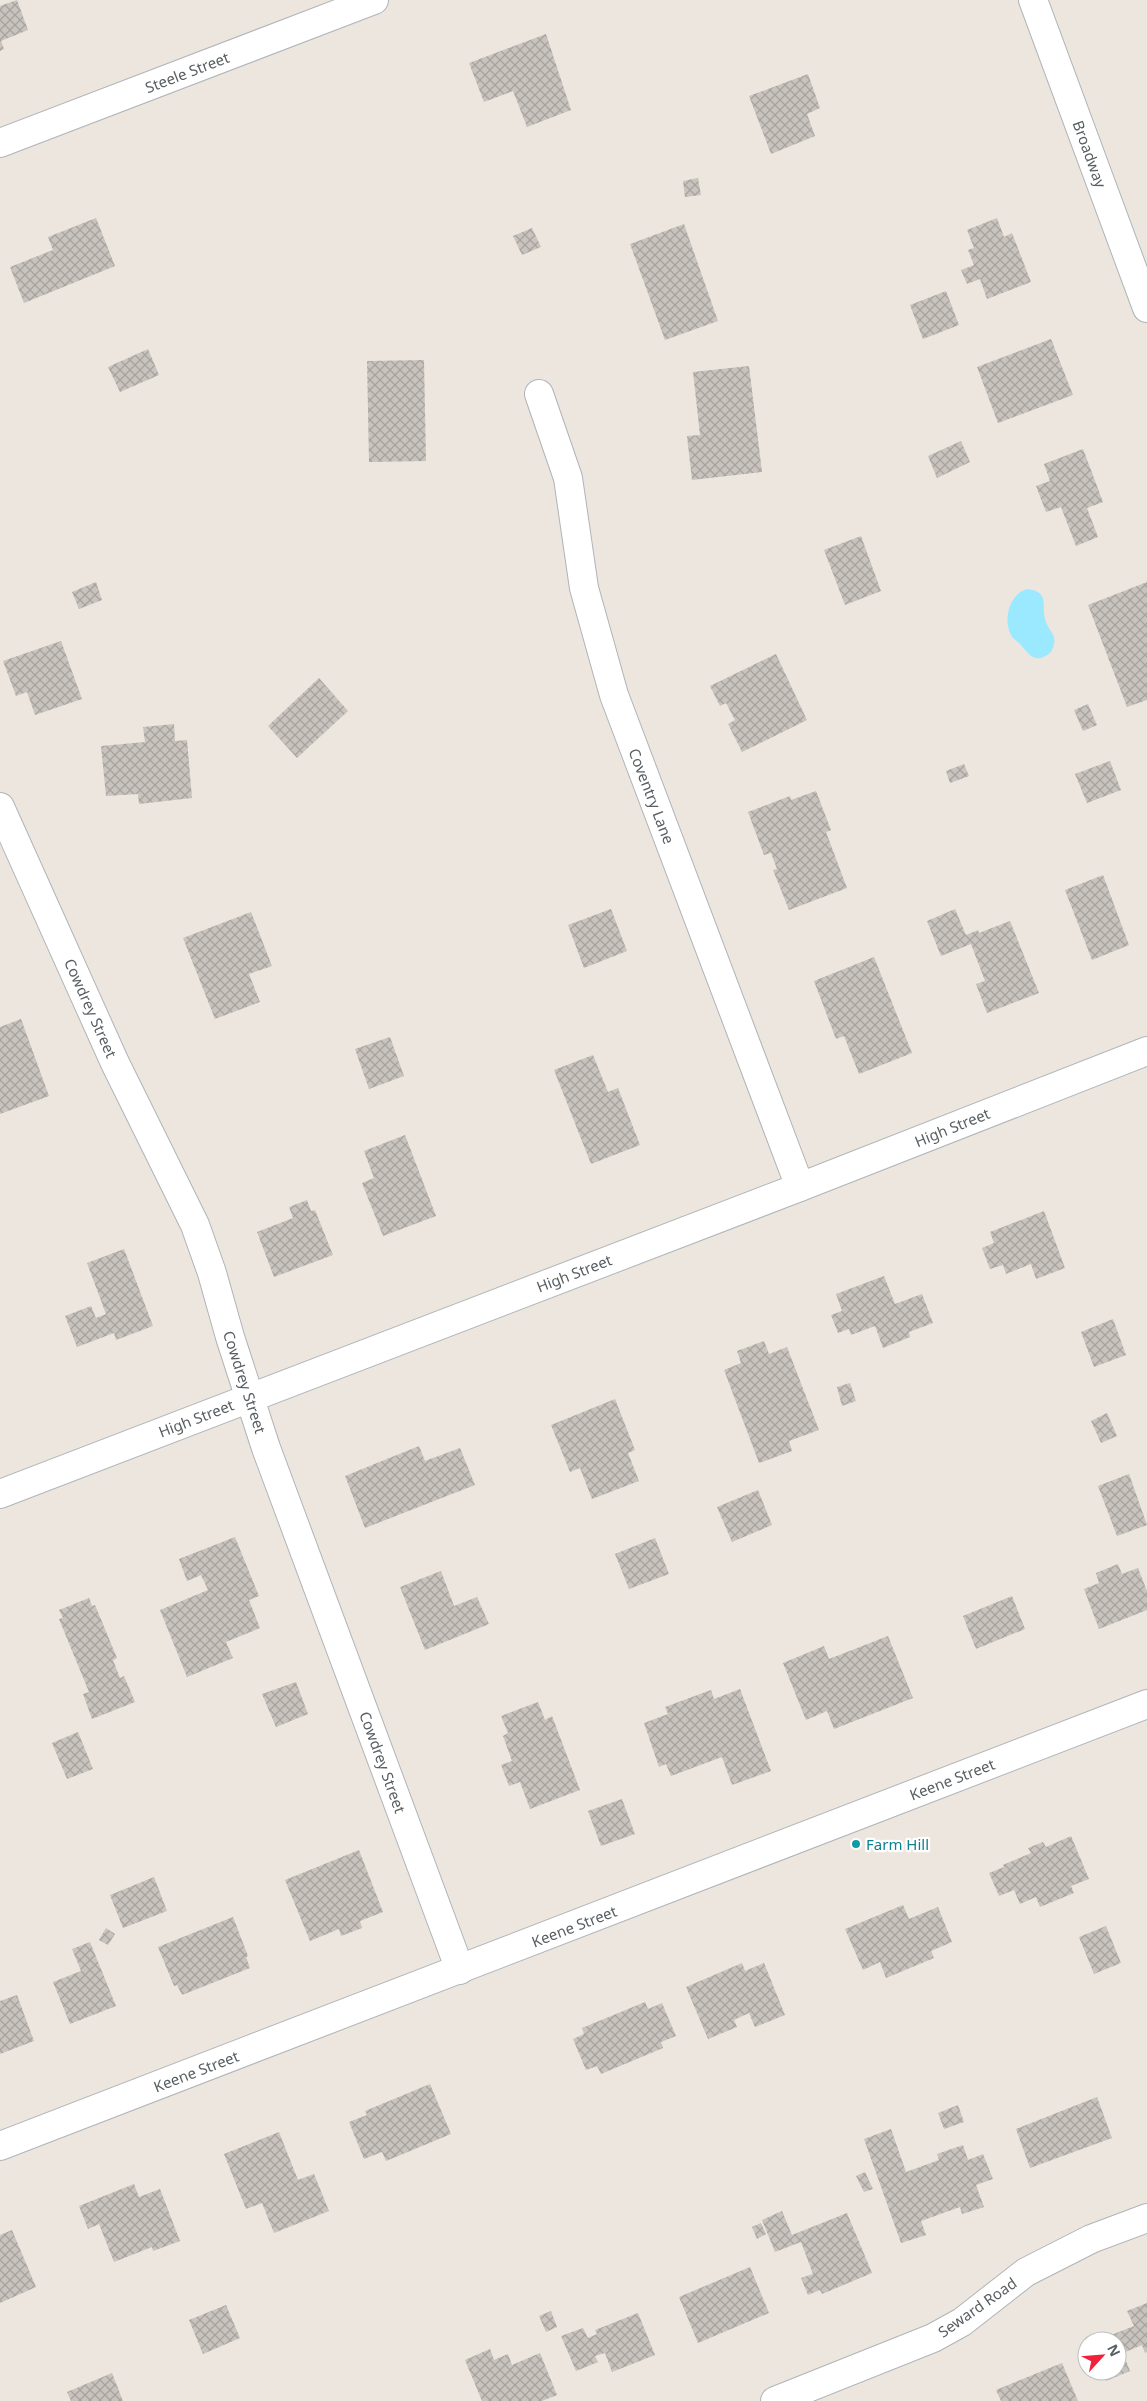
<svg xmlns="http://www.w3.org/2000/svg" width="1147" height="2401" font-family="'Noto Sans',sans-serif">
  <defs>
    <pattern id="building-cross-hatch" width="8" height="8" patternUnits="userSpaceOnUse" patternTransform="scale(1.25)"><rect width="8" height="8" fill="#c9c3be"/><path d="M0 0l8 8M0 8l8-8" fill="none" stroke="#a6a29e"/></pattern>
  </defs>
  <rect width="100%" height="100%" fill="#ece6de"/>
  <!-- water -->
  <path fill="#9be9ff" d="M1027,589C1051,592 1041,606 1045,619C1049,634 1060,634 1051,652C1035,666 1029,654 1019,643C1016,640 1013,639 1011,635C1003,620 1009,594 1027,589Z"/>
  <!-- building -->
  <g fill="url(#building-cross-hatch)">
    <polygon points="17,0 28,30 1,41 4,49 0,51 0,6"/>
    <polygon points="546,34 571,110 527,127 513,91 484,102 469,63"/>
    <polygon points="808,74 820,108 807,114 815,136 771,154 749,96"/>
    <polygon points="698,178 701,195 685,197 683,181"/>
    <polygon points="96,218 115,266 24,303 10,267 53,250 48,237"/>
    <polygon points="997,218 1004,237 1012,233 1031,282 987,299 980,279 967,284 961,270 974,265 968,250 974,248 967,230"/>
    <polygon points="684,224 718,321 665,340 630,244"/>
    <polygon points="532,228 541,247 522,255 513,236"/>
    <polygon points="946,291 959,325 923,339 910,305"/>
    <polygon points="1051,339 1073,395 998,423 977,367"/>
    <polygon points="148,349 159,375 120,392 108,367"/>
    <polygon points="424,360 426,461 369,462 367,361"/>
    <polygon points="749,366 762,472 692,480 687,436 700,435 693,372"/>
    <polygon points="961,441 970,462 937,478 928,456"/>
    <polygon points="1083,449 1103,502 1087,508 1098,537 1076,546 1061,507 1046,512 1036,486 1050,481 1044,464"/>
    <polygon points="861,536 881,591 845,605 824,550"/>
    <polygon points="96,582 102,600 79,609 72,592"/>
    <polygon points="1147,582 1147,700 1127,707 1088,605"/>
    <polygon points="61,641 82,699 35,715 27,692 16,696 3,661"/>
    <polygon points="776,654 807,720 742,752 728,724 735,720 726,703 720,706 710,686"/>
    <polygon points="319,678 348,711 297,758 268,726"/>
    <polygon points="1088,704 1097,725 1083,731 1074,710"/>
    <polygon points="174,724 175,741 187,740 192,798 139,804 138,794 106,796 101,746 145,742 143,727"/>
    <polygon points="1110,761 1121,790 1087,803 1075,774"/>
    <polygon points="964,764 969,776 950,783 946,771"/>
    <polygon points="816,791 831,830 826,832 847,888 789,910 773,870 777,869 771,853 764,855 748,812 790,796 791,800"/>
    <polygon points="1103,875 1129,945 1092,960 1065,890"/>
    <polygon points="611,909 627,951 584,968 568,925"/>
    <polygon points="955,909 966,935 978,930 979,933 1010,921 1039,993 987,1013 976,984 985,981 971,944 941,956 927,921"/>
    <polygon points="251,912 272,966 249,974 260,1002 215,1019 183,938"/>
    <polygon points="874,957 912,1053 859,1074 844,1036 836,1039 814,981"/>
    <polygon points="21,1019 49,1096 0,1114 0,1027"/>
    <polygon points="390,1037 404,1076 369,1089 355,1049"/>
    <polygon points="593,1055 608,1092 618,1088 640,1145 591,1164 554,1070"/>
    <polygon points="405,1135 436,1216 383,1236 362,1183 374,1178 364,1151"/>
    <polygon points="307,1200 311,1211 315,1210 333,1255 274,1277 257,1232 293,1218 289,1207"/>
    <polygon points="1044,1211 1065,1268 1036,1279 1031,1264 1006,1274 1003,1265 990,1269 982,1248 994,1243 990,1232"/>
    <polygon points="124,1249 153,1326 116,1340 114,1333 77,1347 65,1316 91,1306 96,1318 106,1314 87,1263"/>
    <polygon points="884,1276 895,1304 922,1294 933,1323 909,1332 910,1337 883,1348 875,1326 851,1335 849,1329 838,1333 831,1315 842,1311 836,1294"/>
    <polygon points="1113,1319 1126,1355 1094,1367 1081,1332"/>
    <polygon points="764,1341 769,1354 787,1347 819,1430 789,1441 792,1451 759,1463 724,1370 741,1363 737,1351"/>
    <polygon points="850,1383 856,1401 842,1406 837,1387"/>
    <polygon points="615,1399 635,1450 628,1453 639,1481 592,1499 580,1468 570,1472 551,1425"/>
    <polygon points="1107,1413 1117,1436 1101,1443 1091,1421"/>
    <polygon points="419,1446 425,1461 460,1448 475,1485 365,1528 345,1476"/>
    <polygon points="1129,1474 1147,1525 1117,1536 1098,1486"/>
    <polygon points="758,1490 772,1525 732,1542 717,1507"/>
    <polygon points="235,1537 259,1596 249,1600 260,1628 226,1642 233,1658 187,1677 160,1610 208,1590 201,1575 187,1581 179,1559"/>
    <polygon points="655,1538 669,1574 629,1589 615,1554"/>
    <polygon points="1118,1564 1122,1574 1138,1568 1147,1591 1147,1610 1099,1629 1084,1589 1099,1583 1096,1573"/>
    <polygon points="441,1571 454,1606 477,1597 489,1624 425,1650 400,1587"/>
    <polygon points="1012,1596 1025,1629 976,1649 963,1616"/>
    <polygon points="89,1598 92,1606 95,1605 117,1658 113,1660 120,1678 124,1676 135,1702 92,1719 83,1694 89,1692 59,1619 63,1618 59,1610"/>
    <polygon points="888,1636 913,1698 834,1729 827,1711 806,1720 783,1663 824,1646 829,1659"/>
    <polygon points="296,1682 308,1714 276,1727 262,1694"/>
    <polygon points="740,1689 771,1771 732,1785 722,1757 671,1776 666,1764 659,1767 644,1723 668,1714 665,1707 711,1690 714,1699"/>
    <polygon points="538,1702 545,1720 552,1716 580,1790 530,1809 520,1782 509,1786 501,1765 512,1761 503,1736 508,1733 501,1716"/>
    <polygon points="78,1732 93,1769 67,1779 52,1743"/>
    <polygon points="622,1799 635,1834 601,1846 588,1811"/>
    <polygon points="1071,1836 1089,1879 1071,1886 1074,1893 1040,1907 1036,1897 1020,1904 1014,1890 999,1896 989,1873 1004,1867 1003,1865 1031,1853 1028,1848 1043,1842 1046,1847"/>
    <polygon points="359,1850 383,1912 360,1921 362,1928 341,1936 339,1929 310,1941 285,1880"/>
    <polygon points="154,1877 167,1911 123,1928 110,1895"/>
    <polygon points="903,1905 909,1919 938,1907 952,1942 931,1951 934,1958 886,1978 880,1962 863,1970 845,1929"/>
    <polygon points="233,1917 248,1956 246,1957 250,1968 182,1995 177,1985 174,1986 158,1947"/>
    <polygon points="1106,1926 1121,1963 1094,1974 1079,1937"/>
    <polygon points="106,1928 115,1934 108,1945 99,1940"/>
    <polygon points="90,1942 116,2006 70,2024 53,1982 81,1971 72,1949"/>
    <polygon points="742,1963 745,1971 764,1963 785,2015 755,2027 749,2013 734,2020 737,2027 708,2039 686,1987"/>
    <polygon points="17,1995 34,2041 0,2054 0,2001"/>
    <polygon points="645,2002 648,2009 662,2003 676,2036 661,2042 663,2048 601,2074 597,2066 586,2070 573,2039 584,2034 582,2028"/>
    <polygon points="430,2084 451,2134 386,2161 382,2152 364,2159 349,2122 367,2115 365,2111"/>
    <polygon points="1097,2097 1112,2138 1030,2168 1016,2129"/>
    <polygon points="958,2105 964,2122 944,2129 938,2113"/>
    <polygon points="891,2129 906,2172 939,2160 937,2154 963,2145 968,2160 983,2154 993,2179 976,2185 984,2207 962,2214 960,2207 921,2221 926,2235 901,2243 864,2139"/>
    <polygon points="279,2132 298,2180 314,2174 329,2211 274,2233 262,2203 246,2209 224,2154"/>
    <polygon points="865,2172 873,2189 864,2192 856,2176"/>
    <polygon points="134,2184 139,2197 160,2189 180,2241 153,2251 152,2247 114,2262 99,2224 88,2229 79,2206"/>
    <polygon points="782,2211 792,2235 847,2213 872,2273 822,2294 820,2290 808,2295 801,2278 813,2274 801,2242 775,2252 762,2220"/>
    <polygon points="761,2223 766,2234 757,2239 752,2227"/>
    <polygon points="12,2230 36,2287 0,2303 0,2235"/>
    <polygon points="750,2267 769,2313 698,2343 679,2297"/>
    <polygon points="1147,2303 1147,2352 1145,2353 1142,2345 1123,2353 1130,2371 1106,2381 1102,2371 1117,2371 1117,2341 1096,2341 1134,2326 1127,2311"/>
    <polygon points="226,2305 240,2338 203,2354 189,2320"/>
    <polygon points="551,2311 557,2327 546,2332 539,2316"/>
    <polygon points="638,2313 655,2355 612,2372 605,2353 595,2356 598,2362 576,2371 561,2336 583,2328 588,2338 597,2334 595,2330"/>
    <polygon points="490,2349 494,2360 508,2354 512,2365 540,2353 557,2395 542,2401 482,2401 465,2360"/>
    <polygon points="1062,2363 1078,2401 1001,2401 996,2390"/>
    <polygon points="112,2373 123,2401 71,2401 67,2392"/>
  </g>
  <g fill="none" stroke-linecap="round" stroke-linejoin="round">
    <defs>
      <g id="street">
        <polyline points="0,143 374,0"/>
        <polyline points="539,394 568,478 584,588 614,695 800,1187"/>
        <polyline points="0,807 115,1063 195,1225 212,1273 230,1337 266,1448 460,1970"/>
        <polyline points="0,2146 1147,1704"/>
        <polyline points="775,2401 933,2338 962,2322 1026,2272 1091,2239 1147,2218"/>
      </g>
      <g id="secondary">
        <polyline points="1033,0 1147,308"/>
        <polyline points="0,1494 800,1187 1147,1051"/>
      </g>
    </defs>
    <!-- street casing -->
    <use href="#street" stroke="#b0b4b8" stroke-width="30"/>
    <!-- secondary casing -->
    <use href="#secondary" stroke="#afb5b8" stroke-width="30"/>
    <!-- street -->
    <use href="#street" stroke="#fff" stroke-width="28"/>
    <!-- secondary -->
    <use href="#secondary" stroke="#fff" stroke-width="28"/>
  </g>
  <!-- markers -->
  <circle fill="#0f9aa8" stroke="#fff" stroke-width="2" cx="856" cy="1844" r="5"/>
  <g text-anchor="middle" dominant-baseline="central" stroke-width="4.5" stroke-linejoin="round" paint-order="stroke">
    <!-- street labels -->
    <g font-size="15" fill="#585e61" stroke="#fff">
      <text transform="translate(187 72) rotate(-21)">Steele Street</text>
      <text transform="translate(1090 154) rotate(70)">Broadway</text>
      <text transform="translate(652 796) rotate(69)">Coventry Lane</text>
      <text transform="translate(91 1008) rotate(66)">Cowdrey Street</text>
      <text transform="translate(952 1127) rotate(-22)">High Street</text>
      <text transform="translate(574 1273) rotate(-21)">High Street</text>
      <text transform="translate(245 1382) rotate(72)">Cowdrey Street</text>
      <text transform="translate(196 1418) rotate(-21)">High Street</text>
      <text transform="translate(383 1762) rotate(70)">Cowdrey Street</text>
      <text transform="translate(952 1779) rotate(-21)">Keene Street</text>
      <text transform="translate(574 1926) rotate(-21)">Keene Street</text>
      <text transform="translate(196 2071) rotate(-21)">Keene Street</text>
      <text transform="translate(977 2307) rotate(-35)">Seward Road</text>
    </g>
    <!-- culture labels -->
    <g font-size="15" fill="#0d838f" stroke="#fff" text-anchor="start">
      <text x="866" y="1844">Farm Hill</text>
    </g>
  </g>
  <!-- north arrow -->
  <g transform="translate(1102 2356) rotate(64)"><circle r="24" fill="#ffffff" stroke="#bcbfc0"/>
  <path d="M0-4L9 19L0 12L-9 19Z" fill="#f1203d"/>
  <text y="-8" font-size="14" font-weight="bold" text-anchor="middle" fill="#585e61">N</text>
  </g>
</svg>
